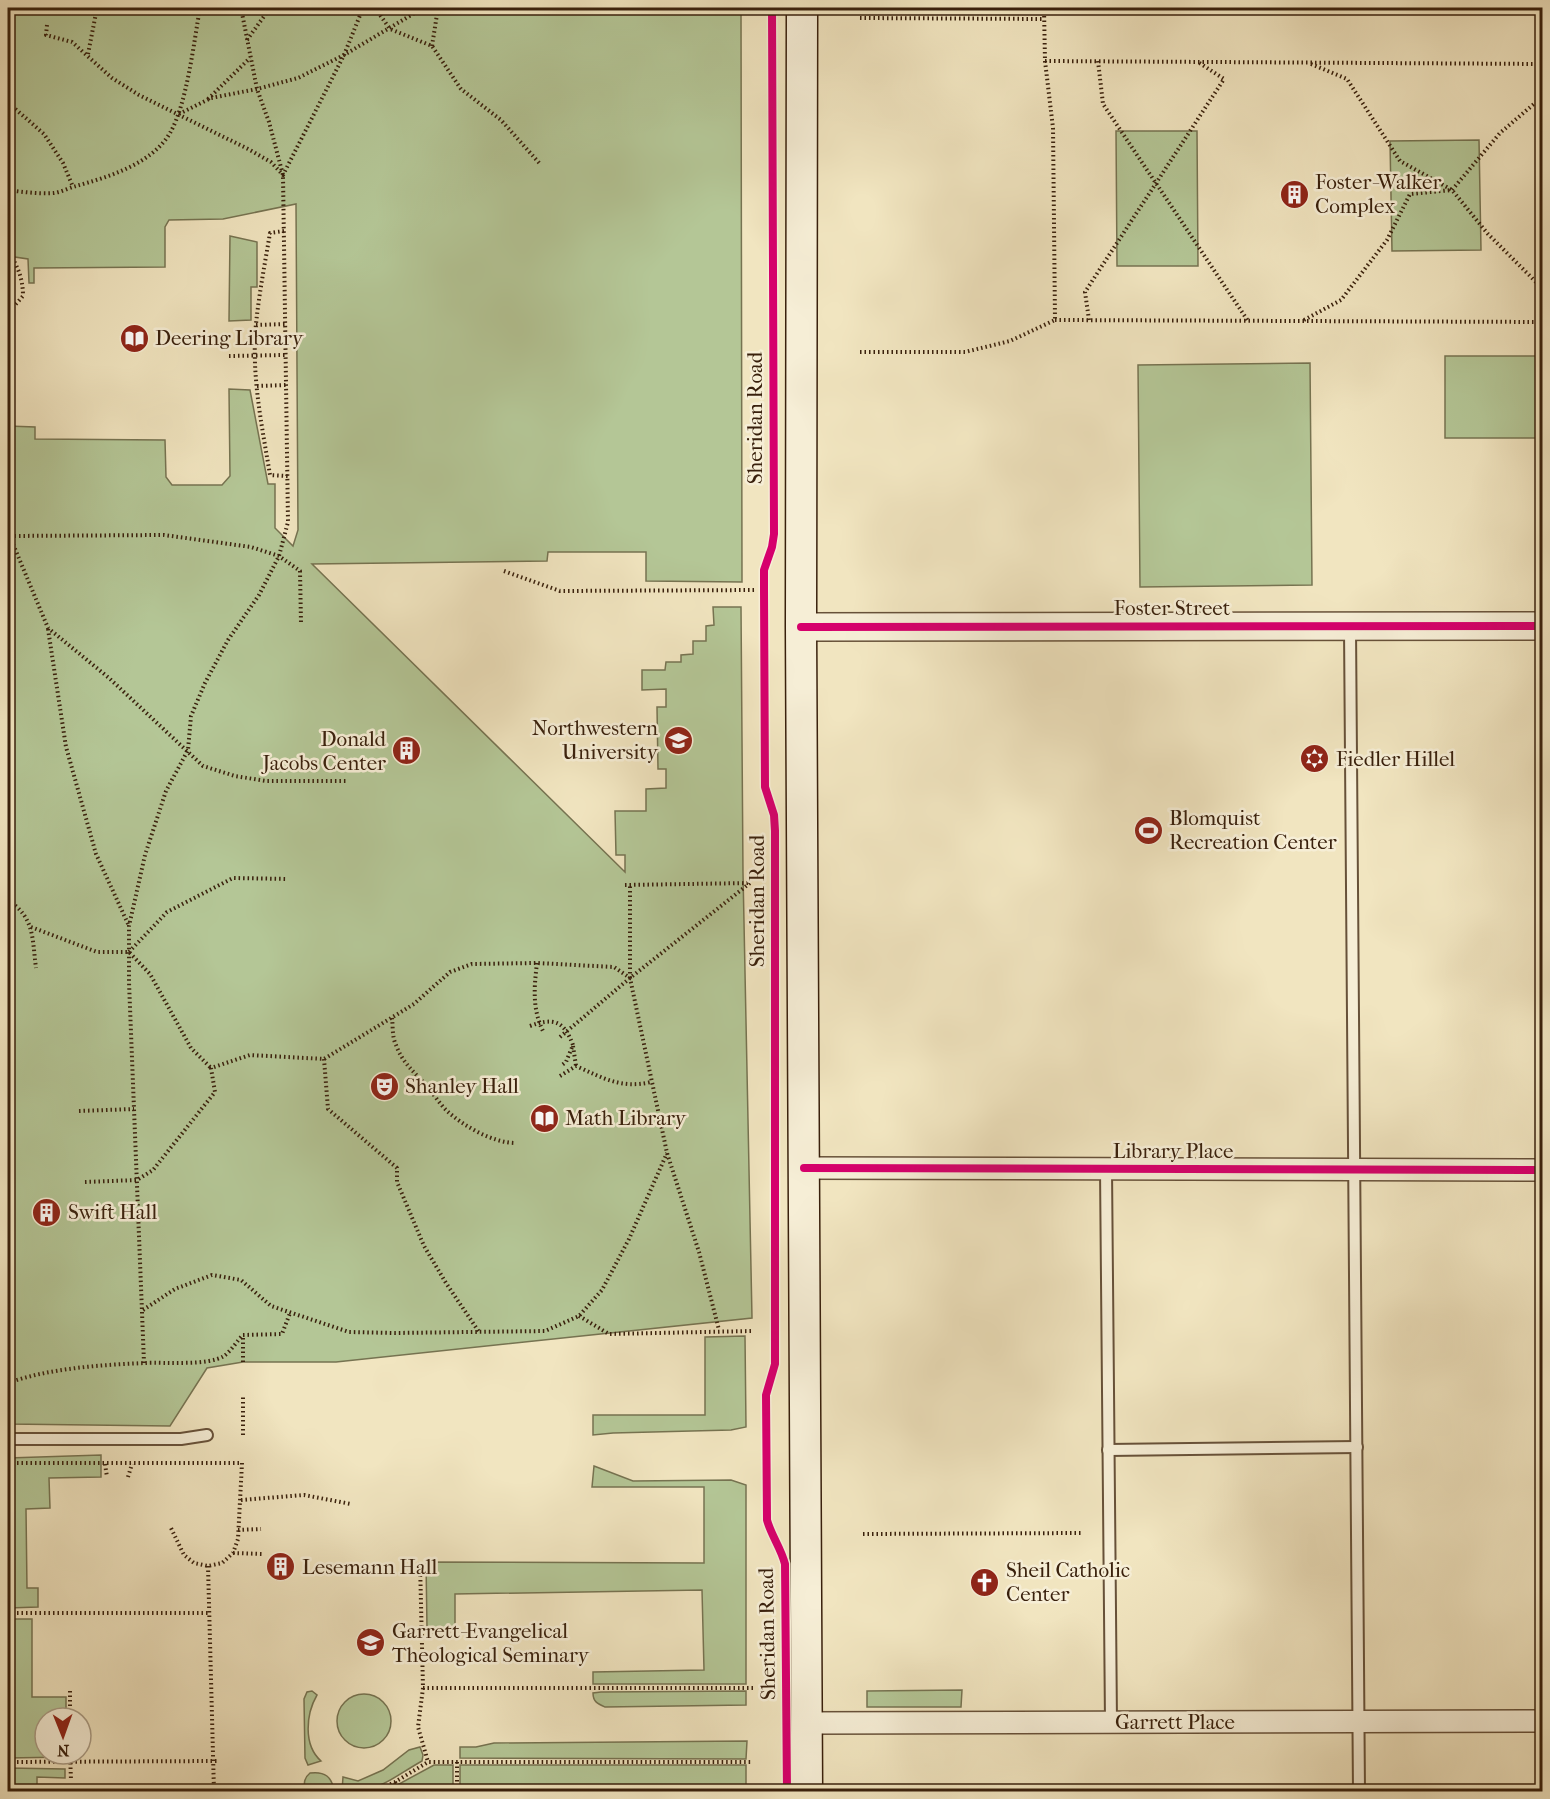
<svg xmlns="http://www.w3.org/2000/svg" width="1550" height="1799" font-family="'IM FELL French Canon',serif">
  <rect width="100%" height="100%" fill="#f1e5c0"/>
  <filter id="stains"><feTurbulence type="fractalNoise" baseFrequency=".00333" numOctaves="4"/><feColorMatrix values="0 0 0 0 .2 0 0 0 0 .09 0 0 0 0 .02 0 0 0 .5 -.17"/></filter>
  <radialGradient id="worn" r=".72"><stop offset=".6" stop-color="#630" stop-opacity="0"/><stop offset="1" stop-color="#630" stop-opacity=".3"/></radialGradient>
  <!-- green -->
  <g fill="#b4c696" stroke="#767351" stroke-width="1.5">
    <polygon points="8,8 741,8 742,582 646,581 646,552 548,552 547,561 312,564 625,872 625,855 616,855 615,811 646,811 646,789 666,788 666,769 658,769 657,707 666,707 666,689 642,690 642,670 665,670 666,662 681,662 681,655 693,654 693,641 706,641 706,626 714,625 713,607 741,607 743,873 752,1318 336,1362 243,1362 207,1368 170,1426 8,1424 8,426 35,427 35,439 165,440 166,477 172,485 222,485 230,476 229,389 250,390 268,484 275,484 275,528 293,546 298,530 296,204 223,219 169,220 165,227 165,267 34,268 34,283 29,283 28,259 8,256"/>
    <polygon points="1116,131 1197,131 1198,266 1117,266"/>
    <polygon points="1479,140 1481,250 1392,251 1390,141"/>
    <polygon points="230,236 257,242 257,287 251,287 251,320 229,321"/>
    <rect x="1445" y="356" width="97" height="82"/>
    <polygon points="1310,363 1312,585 1140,587 1138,365"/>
    <polygon points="745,1336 746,1427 731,1430 613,1433 593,1435 593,1415 705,1415 705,1337"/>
    <polygon points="101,1455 101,1477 49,1478 50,1508 26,1509 27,1588 38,1588 38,1607 8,1608 8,1458"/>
    <polygon points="594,1466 633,1481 731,1480 746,1485 746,1684 593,1684 593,1672 704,1670 702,1590 455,1594 455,1628 427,1628 426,1562 704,1563 704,1487 592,1487"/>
    <polygon points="8,1619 32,1619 32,1697 66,1697 66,1718 45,1718 45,1754 66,1754 66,1757 8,1758"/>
    <polygon points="962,1690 961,1707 867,1707 867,1691"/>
    <path d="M312,1691L317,1695C306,1714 303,1745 321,1761L308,1765L305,1758L304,1699L307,1692Z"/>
    <path d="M746,1691V1705L605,1707C598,1704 593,1702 593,1693L601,1692Z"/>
    <circle cx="364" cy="1721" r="27"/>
    <polygon points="747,1741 746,1759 460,1758 460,1747 476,1747 494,1743"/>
    <path d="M420,1747L423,1755L422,1761C390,1779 381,1792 342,1791L343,1777L358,1781L383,1770L409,1750Z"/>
    <polygon points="434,1765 453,1765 453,1791 403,1791 399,1784"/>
    <rect x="460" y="1765" width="286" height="26"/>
    <polygon points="8,1768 65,1769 65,1778 37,1777 37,1791 8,1791"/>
    <path d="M310,1773C325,1771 332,1777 334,1791H306C303,1784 304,1778 310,1773Z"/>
  </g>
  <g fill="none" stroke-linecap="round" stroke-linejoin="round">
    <defs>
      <g id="service">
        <polyline points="1350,628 1359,1792"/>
        <polyline points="1106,1169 1111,1722"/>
        <polyline points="8,1439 181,1439 207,1435"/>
        <polyline points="1108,1450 1357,1447"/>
      </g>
      <g id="minor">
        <polyline points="804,1168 1542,1170"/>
        <polyline points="807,1723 1542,1721"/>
      </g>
      <polyline id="tertiary" points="801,627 1542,626"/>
      <polyline id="secondary" points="802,8 801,627 807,1792"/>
    </defs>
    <!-- service casing -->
    <use href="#service" stroke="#675139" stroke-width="14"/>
    <!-- minor casing -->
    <use href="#minor" stroke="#675139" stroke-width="24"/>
    <!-- tertiary casing -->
    <use href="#tertiary" stroke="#675139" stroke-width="30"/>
    <!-- secondary casing -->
    <use href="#secondary" stroke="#39200c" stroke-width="33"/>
    <!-- path -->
    <g stroke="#39200c" stroke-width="4" stroke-dasharray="1.5 3" stroke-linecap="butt">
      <polyline points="375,8 390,29 432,46 461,89 501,120 541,165"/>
      <polyline points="860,18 1044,19"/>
      <polyline points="47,25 46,35 72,42 112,78 139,95 248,149 271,162 283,175 344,55 363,8"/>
      <polyline points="247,40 270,8"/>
      <polyline points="432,46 438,8"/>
      <polyline points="88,54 97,8"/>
      <polyline points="1045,61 1542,64"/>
      <polyline points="1098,61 1103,104 1248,321"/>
      <polyline points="1311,64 1347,79 1400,161 1452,190 1488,234 1542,288"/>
      <polyline points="208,99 250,58"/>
      <polyline points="8,104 12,106 44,134 63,163 73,187"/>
      <polyline points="179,114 211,98 257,89 298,78 344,55 423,8"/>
      <path d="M8,190C22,192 39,194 54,193C61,192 69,188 76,186C108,177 152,164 170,133C187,104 194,41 200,8"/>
      <path d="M284,231L270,233C265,263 259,294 256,324C251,375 262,426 270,475L288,476"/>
      <path d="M8,250C17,266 23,277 23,296L8,313"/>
      <polyline points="1055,320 1542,322"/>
      <polyline points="1089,320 1085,292 1224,79 1198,62"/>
      <polyline points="1304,320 1341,300 1387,240 1410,194 1452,190 1500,133 1542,97"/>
      <polyline points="256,325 285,324"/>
      <polyline points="860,352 965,352 1010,341 1055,320 1053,128 1045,61 1044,8"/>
      <polyline points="229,356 285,355"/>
      <polyline points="257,386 286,385"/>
      <polyline points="8,532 48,628 109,678 203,766 235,776 266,781 348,781"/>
      <polyline points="10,536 164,535 251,547 279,556 300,571 301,623"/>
      <polyline points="504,571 560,591 757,590"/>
      <polyline points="48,629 66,747 96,854 129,926"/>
      <polyline points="625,885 750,883"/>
      <path d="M8,900C35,918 32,938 36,968"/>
      <polyline points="31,927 97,952 129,952 150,974 191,1048 211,1068"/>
      <polyline points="129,952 167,912 233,878 288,879"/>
      <path d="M537,963C534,988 532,1010 544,1033"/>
      <polyline points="630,978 630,886"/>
      <path d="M392,1018C393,1026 392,1037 396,1045C402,1062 414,1072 426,1085C433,1093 439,1103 446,1110C463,1126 493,1143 516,1143"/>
      <path d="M530,1026C554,1017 564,1021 573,1045L566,1062L562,1065"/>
      <polyline points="560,1037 630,978 750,883"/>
      <polyline points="573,1046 576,1066"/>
      <polyline points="324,1059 328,1109 397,1168 397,1182 424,1246 446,1283 479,1332"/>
      <path d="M560,1076L576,1066C603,1078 621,1089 651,1082"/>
      <polyline points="79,1111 134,1109"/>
      <polyline points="85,1182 137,1180 153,1170 215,1092 211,1068 250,1055 324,1059 414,1004 450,972 472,964 537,963 614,967 630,978 667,1153 699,1252 719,1330"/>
      <polyline points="143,1310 175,1289 212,1275 241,1280 271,1306 349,1332 395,1333 545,1331 579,1316 602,1290 629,1239 667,1153"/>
      <polyline points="579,1316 609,1334 752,1331"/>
      <polyline points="243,1362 243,1335 282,1334 290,1313"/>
      <polyline points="144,1363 129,982 129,926 145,855 166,791 188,750 191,716 205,683 228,640 259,595 279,556 288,522 283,175 269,122 257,89 241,8"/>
      <path d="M8,1383C50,1368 100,1365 145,1363C165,1362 208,1366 224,1356C231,1351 237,1341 243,1335"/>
      <polyline points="243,1435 243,1397"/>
      <polyline points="8,1463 242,1463 238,1539 233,1553 222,1563 208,1566 194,1563 184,1555 170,1526"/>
      <polyline points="105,1464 107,1477"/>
      <polyline points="128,1477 132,1464"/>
      <polyline points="241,1500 304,1495 351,1504"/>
      <polyline points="238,1530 261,1529"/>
      <polyline points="863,1534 1082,1533"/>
      <polyline points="233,1553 262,1554"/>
      <polyline points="420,1562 423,1688 418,1727 428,1762"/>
      <polyline points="208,1566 214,1792"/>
      <polyline points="8,1613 208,1613"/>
      <polyline points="422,1631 455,1633"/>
      <polyline points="423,1688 754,1688"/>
      <polyline points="70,1691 70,1718"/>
      <polyline points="70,1754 71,1780"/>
      <polyline points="8,1762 218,1761"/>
      <polyline points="457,1762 457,1792"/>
      <polyline points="395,1782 400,1792"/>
      <polyline points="374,1792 395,1782 428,1762 753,1762"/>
    </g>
    <!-- service -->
    <use href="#service" stroke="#f6eed6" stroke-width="10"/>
    <!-- minor -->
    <use href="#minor" stroke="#f6eed6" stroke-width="21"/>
    <!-- tertiary -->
    <use href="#tertiary" stroke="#f6eed6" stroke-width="27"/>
    <!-- secondary -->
    <use href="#secondary" stroke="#f6eed6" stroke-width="30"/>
    <defs>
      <g id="cycleway">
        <path d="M772,8L774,534L772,547L764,570V590L765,787L774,815L775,831V1364L766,1395L767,1520C771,1535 781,1548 785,1564L787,1792"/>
        <polyline points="801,627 1542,626"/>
        <polyline points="804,1168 1542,1170"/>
      </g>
    </defs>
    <!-- cycleway casing -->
    <use href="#cycleway" stroke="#f6eed6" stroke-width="11"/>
    <!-- cycleway -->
    <use href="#cycleway" stroke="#d6006c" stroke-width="8"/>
  </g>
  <!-- icons -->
  <defs>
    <symbol id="building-disc" viewBox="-11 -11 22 22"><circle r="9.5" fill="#8f2418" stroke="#f6eed6"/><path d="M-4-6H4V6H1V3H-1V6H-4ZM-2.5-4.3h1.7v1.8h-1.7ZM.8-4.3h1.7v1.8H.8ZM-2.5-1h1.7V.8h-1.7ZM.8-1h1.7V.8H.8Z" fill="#fff"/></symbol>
    <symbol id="library-disc" viewBox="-11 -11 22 22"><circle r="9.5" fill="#8f2418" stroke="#f6eed6"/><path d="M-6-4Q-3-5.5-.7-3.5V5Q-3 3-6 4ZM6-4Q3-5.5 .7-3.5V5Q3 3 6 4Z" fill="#fff"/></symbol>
    <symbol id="university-disc" viewBox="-11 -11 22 22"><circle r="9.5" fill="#8f2418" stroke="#f6eed6"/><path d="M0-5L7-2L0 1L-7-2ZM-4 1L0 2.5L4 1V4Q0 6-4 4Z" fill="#fff"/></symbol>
    <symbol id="synagogue-disc" viewBox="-11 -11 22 22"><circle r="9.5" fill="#8f2418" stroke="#f6eed6"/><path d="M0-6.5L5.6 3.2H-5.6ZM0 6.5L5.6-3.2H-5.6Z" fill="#fff"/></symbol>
    <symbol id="stadium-disc" viewBox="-11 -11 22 22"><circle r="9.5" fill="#8f2418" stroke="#f6eed6"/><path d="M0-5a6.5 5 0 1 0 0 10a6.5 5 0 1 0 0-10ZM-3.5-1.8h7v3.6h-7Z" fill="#fff"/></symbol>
    <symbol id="theatre-disc" viewBox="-11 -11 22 22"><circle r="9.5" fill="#8f2418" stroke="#f6eed6"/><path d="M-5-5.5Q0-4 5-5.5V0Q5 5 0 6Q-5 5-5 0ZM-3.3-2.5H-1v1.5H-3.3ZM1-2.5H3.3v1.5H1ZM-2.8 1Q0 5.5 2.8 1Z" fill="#fff"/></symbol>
    <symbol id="church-disc" viewBox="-11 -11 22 22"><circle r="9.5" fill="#8f2418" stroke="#f6eed6"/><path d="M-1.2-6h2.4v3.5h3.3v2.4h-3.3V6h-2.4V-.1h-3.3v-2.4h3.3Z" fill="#fff"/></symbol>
  </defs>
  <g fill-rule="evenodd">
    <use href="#building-disc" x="1278" y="178" width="33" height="33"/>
    <use href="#library-disc" x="118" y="322" width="33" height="33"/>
    <use href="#university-disc" x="662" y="724" width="33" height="33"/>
    <use href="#building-disc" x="390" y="734" width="33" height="33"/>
    <use href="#synagogue-disc" x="1298" y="742" width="33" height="33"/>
    <use href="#stadium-disc" x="1132" y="814" width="33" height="33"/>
    <use href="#theatre-disc" x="368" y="1070" width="33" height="33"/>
    <use href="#library-disc" x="528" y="1102" width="33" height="33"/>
    <use href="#building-disc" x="30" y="1196" width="33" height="33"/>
    <use href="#building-disc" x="264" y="1550" width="33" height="33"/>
    <use href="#church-disc" x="968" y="1566" width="33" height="33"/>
    <use href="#university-disc" x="354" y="1626" width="33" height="33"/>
  </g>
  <g text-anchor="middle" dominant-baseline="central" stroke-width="5" stroke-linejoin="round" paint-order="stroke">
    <!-- poi labels -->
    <g font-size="21" fill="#39200c" stroke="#f6eed6" text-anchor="start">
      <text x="1315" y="182">Foster-Walker<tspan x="1315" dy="24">Complex</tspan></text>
      <text x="155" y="338">Deering Library</text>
      <text x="658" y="728" text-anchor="end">Northwestern<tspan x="658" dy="24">University</tspan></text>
      <text x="386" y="739" text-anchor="end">Donald<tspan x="386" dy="24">Jacobs Center</tspan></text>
      <text x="1336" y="759">Fiedler Hillel</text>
      <text x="1169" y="818">Blomquist<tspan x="1169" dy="24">Recreation Center</tspan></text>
      <text x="405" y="1086">Shanley Hall</text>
      <text x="565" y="1118">Math Library</text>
      <text x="68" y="1212">Swift Hall</text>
      <text x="302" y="1567">Lesemann Hall</text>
      <text x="1006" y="1570">Sheil Catholic<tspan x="1006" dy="24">Center</tspan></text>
      <text x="392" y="1631">Garrett-Evangelical<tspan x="392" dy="24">Theological Seminary</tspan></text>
    </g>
    <!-- street labels -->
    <g font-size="21" fill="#39200c" stroke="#f6eed6">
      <text transform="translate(755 418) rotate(-90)">Sheridan Road</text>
      <text x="1172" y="608">Foster Street</text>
      <text transform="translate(757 901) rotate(-90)">Sheridan Road</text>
      <text x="1173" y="1151">Library Place</text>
      <text transform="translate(767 1634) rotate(-91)">Sheridan Road</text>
      <text x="1175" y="1722">Garrett Place</text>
    </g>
  </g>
  <!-- margin -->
  <rect width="1550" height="1799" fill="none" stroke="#f1e5c0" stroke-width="30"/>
  <rect x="9" y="9" width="1532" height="1781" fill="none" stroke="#39200c" stroke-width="3"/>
  <rect x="15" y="15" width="1520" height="1769" fill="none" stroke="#39200c" stroke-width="1.5"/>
  <!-- north arrow -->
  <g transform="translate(63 1736) rotate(179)"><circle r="28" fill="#f6eed6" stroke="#aa9c85" stroke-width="1.5"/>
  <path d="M0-4.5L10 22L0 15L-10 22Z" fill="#8f2418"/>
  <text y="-9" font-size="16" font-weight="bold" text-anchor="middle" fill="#39200c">N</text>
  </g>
  <rect width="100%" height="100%" filter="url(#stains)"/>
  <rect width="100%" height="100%" fill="url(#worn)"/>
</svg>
